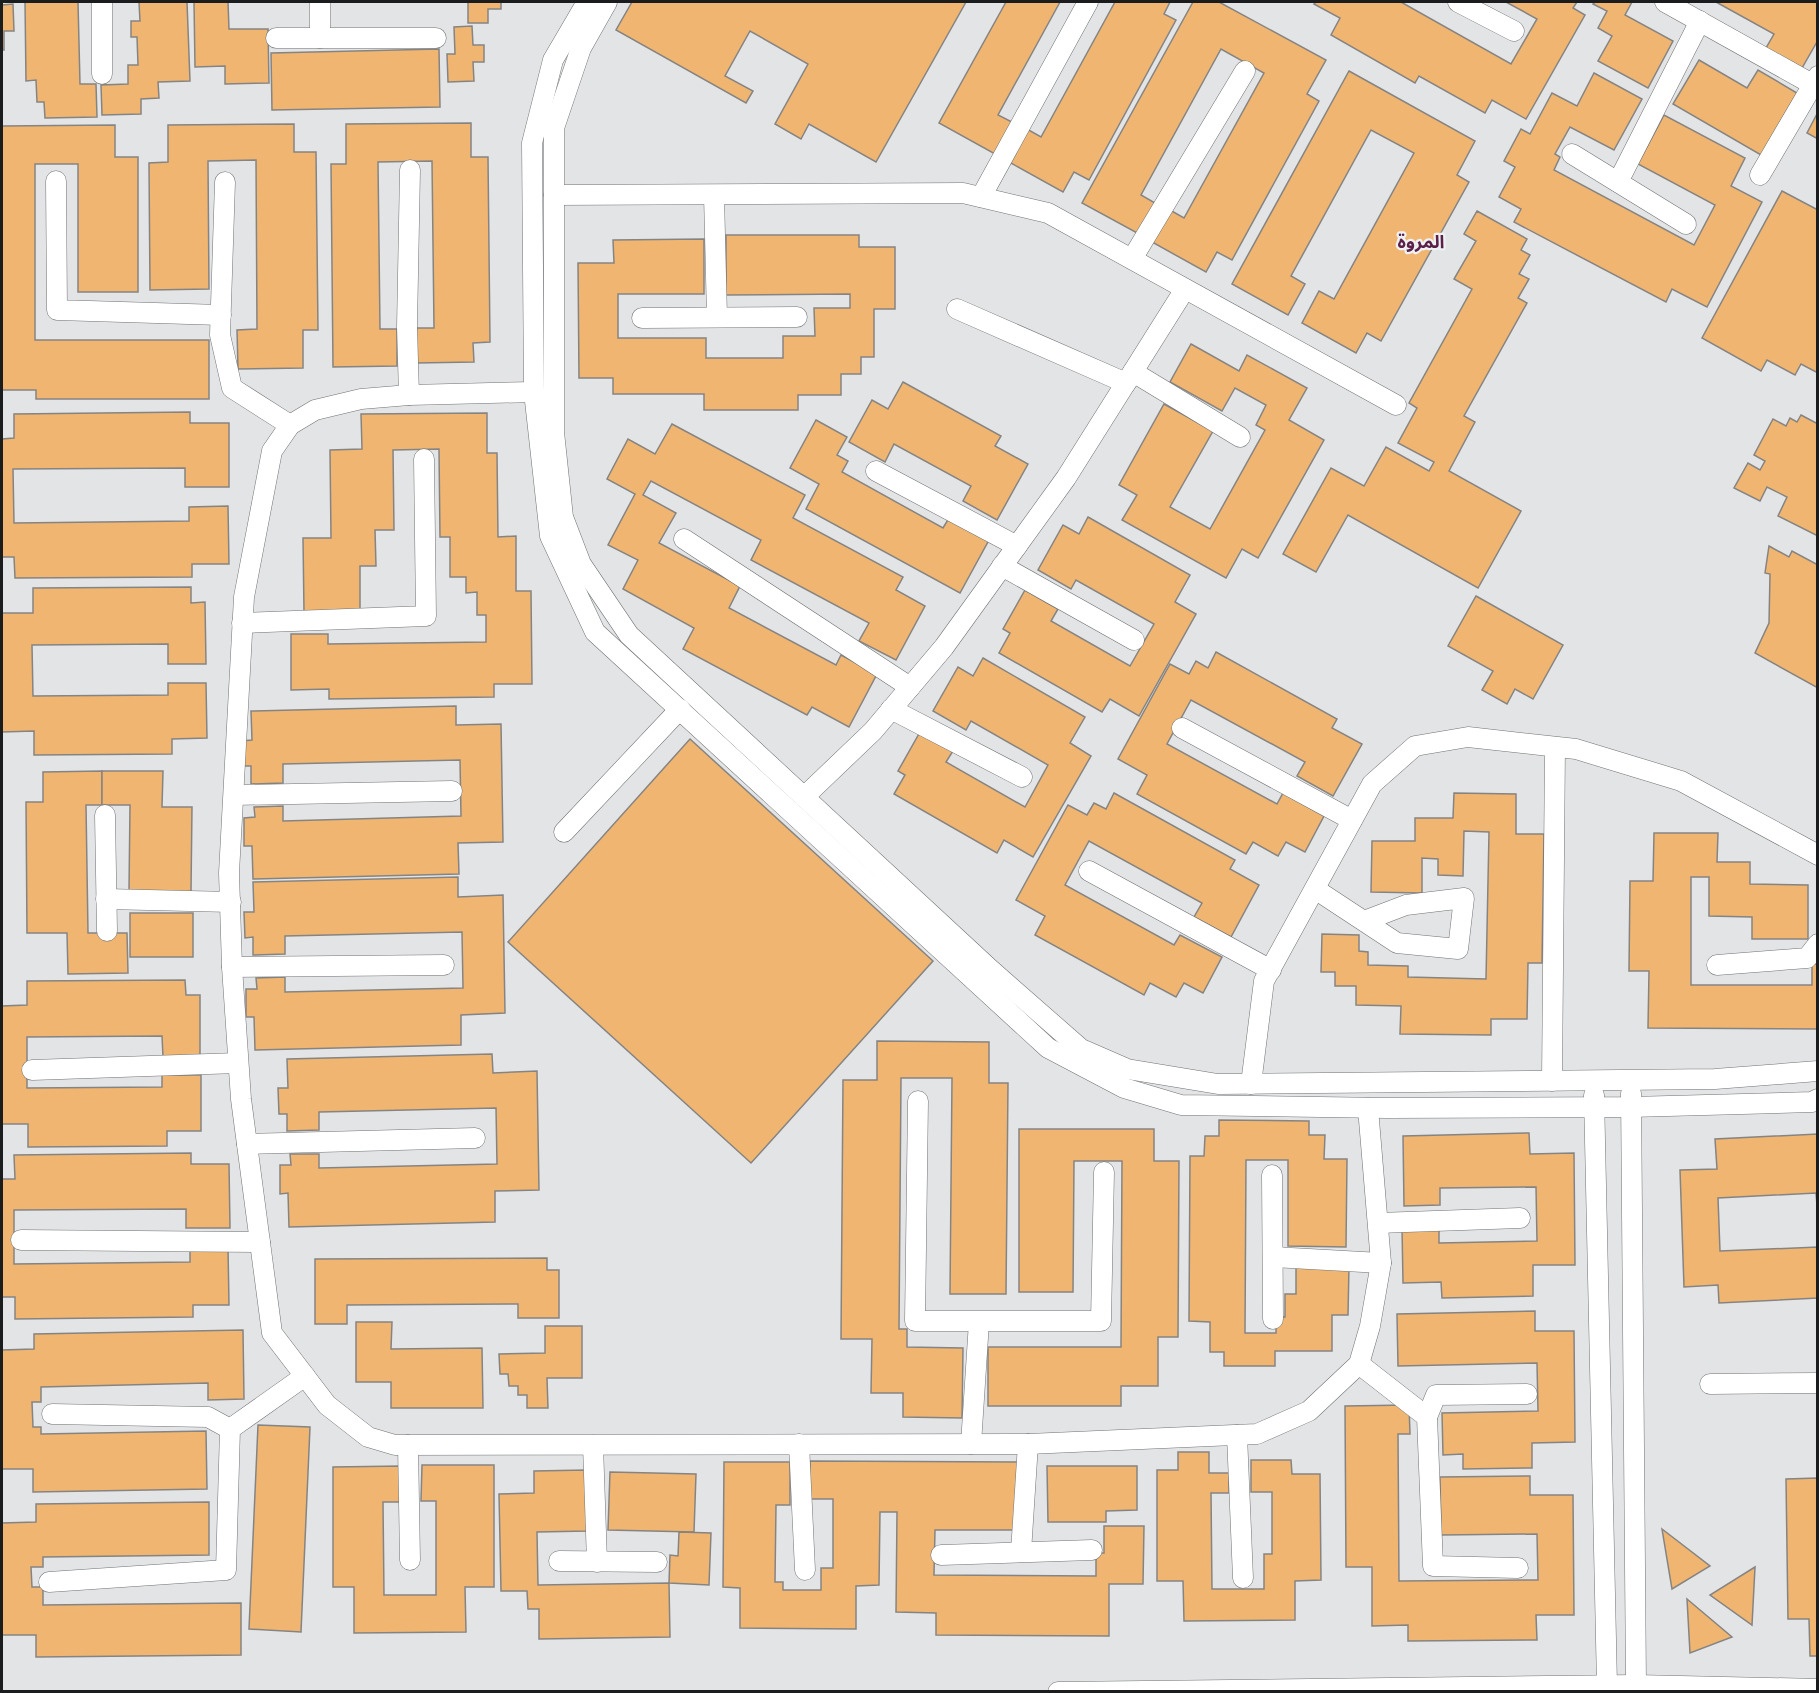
<svg xmlns="http://www.w3.org/2000/svg" width="1819" height="1693" font-family="Raleway,'Noto Sans Arabic',sans-serif">
  <rect width="100%" height="100%" fill="#e2e4e6"/>
  <!-- building -->
  <g fill="#f0b671" stroke="#868482" stroke-width="1.5">
    <polygon points="25,2 78,2 80,84 96,84 97,117 45,118 44,102 37,102 36,80 26,81"/>
    <polygon points="139,2 187,2 190,81 158,82 159,98 141,99 141,114 102,115 101,85 128,84 128,65 138,65 137,37 131,37 131,21 140,21"/>
    <polygon points="194,2 228,2 229,29 268,29 269,83 225,84 225,66 195,67"/>
    <polygon points="468,2 501,2 501,9 488,9 488,23 468,23"/>
    <polygon points="632,2 966,2 876,162 809,124 801,139 775,124 808,64 750,31 725,76 753,91 746,103 616,30"/>
    <polygon points="1006,2 1060,2 998,115 1012,122 995,154 939,123"/>
    <polygon points="1115,2 1170,2 1164,14 1176,20 1089,180 1074,172 1063,192 1009,162 1027,129 1041,137"/>
    <polygon points="1193,2 1219,2 1326,60 1307,94 1319,101 1232,260 1217,252 1206,272 1152,242 1170,210 1184,218 1264,73 1221,49 1141,195 1155,203 1139,234 1082,203"/>
    <polygon points="1316,2 1401,2 1511,64 1537,19 1506,2 1577,2 1573,8 1585,15 1526,119 1492,100 1485,113 1419,76 1415,83 1331,35 1340,18 1314,4"/>
    <polygon points="1595,2 1632,2 1625,15 1673,41 1648,88 1598,61 1612,36 1598,28 1607,11 1593,4"/>
    <polygon points="1716,2 1818,2 1818,40 1802,68 1766,48 1774,34"/>
    <polygon points="13,4 14,31 4,31 4,50 2,50 2,5"/>
    <polygon points="472,26 473,45 484,45 484,62 473,62 474,81 448,82 447,54 455,54 454,27"/>
    <polygon points="439,49 440,107 272,110 271,53"/>
    <polygon points="1699,60 1747,88 1758,70 1797,93 1761,155 1673,104"/>
    <polygon points="1349,71 1475,141 1457,175 1469,182 1381,341 1367,333 1356,353 1302,323 1319,291 1334,299 1414,153 1371,130 1291,276 1305,284 1288,315 1232,284"/>
    <polygon points="1594,73 1642,99 1614,150 1570,127 1555,154 1560,157 1554,170 1694,245 1715,205 1638,164 1664,115 1745,158 1731,186 1762,202 1707,307 1672,289 1666,302 1514,222 1521,209 1499,197 1515,167 1504,161 1521,129 1530,134 1552,93 1577,106"/>
    <polygon points="1818,112 1818,139 1807,133"/>
    <polygon points="471,123 471,157 488,157 490,342 473,343 474,362 416,363 416,328 434,328 432,161 378,162 380,329 397,329 397,366 333,367 331,164 346,164 346,124"/>
    <polygon points="294,124 294,152 316,152 318,330 303,330 303,368 238,369 237,330 257,329 256,160 208,161 209,289 150,290 149,163 168,162 168,125"/>
    <polygon points="115,125 115,157 138,157 138,292 78,292 78,164 35,164 35,340 209,340 209,399 36,399 36,390 2,390 2,126"/>
    <polygon points="1782,191 1818,210 1818,373 1801,364 1795,375 1767,360 1761,371 1702,338"/>
    <polygon points="1477,211 1527,239 1521,250 1530,255 1519,274 1529,279 1518,298 1527,303 1464,416 1475,422 1449,471 1521,511 1478,588 1348,515 1316,572 1283,554 1331,468 1364,486 1386,447 1429,471 1434,462 1398,443 1417,408 1409,403 1472,289 1454,279 1476,241 1464,234"/>
    <polygon points="726,235 859,235 859,247 895,247 895,309 874,309 874,357 861,357 861,374 841,374 841,395 798,395 798,410 704,410 704,394 613,394 613,378 579,378 578,263 614,263 613,240 704,239 704,294 618,294 618,338 706,338 706,358 783,358 783,336 815,336 814,308 850,308 850,294 726,295"/>
    <polygon points="1191,344 1239,371 1247,355 1307,388 1289,420 1324,440 1258,558 1242,549 1226,578 1122,520 1137,495 1119,485 1164,404 1213,431 1170,507 1210,529 1265,430 1256,425 1266,405 1235,388 1222,411 1170,382"/>
    <polygon points="903,382 1001,436 995,446 1028,464 997,520 963,501 971,486 894,444 885,462 849,442 872,400 888,409"/>
    <polygon points="190,412 190,423 229,423 229,487 185,487 185,468 13,469 14,523 189,521 189,507 228,506 229,564 192,564 192,577 15,578 14,557 2,557 2,439 14,438 14,414"/>
    <polygon points="487,413 487,453 497,453 498,537 516,536 516,591 531,591 532,684 494,684 494,697 329,699 329,689 291,690 291,634 328,634 328,644 486,642 486,615 477,615 477,592 466,593 466,577 450,577 450,537 440,537 439,449 393,450 394,530 375,530 376,566 360,566 360,611 304,612 303,538 331,538 330,450 362,449 361,414"/>
    <polygon points="1801,415 1818,424 1818,536 1778,516 1787,497 1767,487 1760,501 1734,488 1748,463 1760,470 1765,461 1754,455 1773,419 1786,426 1790,418 1797,422"/>
    <polygon points="816,420 847,437 837,455 848,461 842,472 943,528 949,518 989,540 960,593 806,509 819,484 790,468"/>
    <polygon points="672,424 805,495 793,518 903,577 896,590 925,606 896,660 859,641 869,623 751,560 761,540 651,481 643,495 676,513 659,543 740,586 729,608 836,665 841,655 877,674 849,727 812,707 807,715 683,649 694,628 623,589 638,560 608,545 635,494 607,479 628,439 655,454"/>
    <polygon points="1088,517 1190,575 1175,602 1196,614 1139,716 1110,699 1102,712 999,653 1010,633 1003,629 1025,590 1058,609 1051,621 1130,666 1154,624 1076,580 1071,589 1038,570 1063,525 1079,534"/>
    <polygon points="1769,546 1789,557 1792,551 1818,565 1818,688 1755,653 1769,623 1770,574 1765,573"/>
    <polygon points="191,587 191,603 205,602 206,664 168,664 168,644 32,645 33,696 168,695 168,683 206,683 207,738 172,739 172,754 34,755 34,731 2,732 2,613 33,613 33,588"/>
    <polygon points="1476,596 1563,645 1533,699 1515,689 1507,704 1482,690 1493,671 1448,646"/>
    <polygon points="1216,652 1337,719 1332,728 1362,744 1333,796 1297,776 1305,762 1191,700 1167,744 1277,804 1283,793 1324,816 1305,852 1286,842 1278,856 1253,842 1246,854 1137,794 1147,775 1118,759 1170,664 1189,674 1196,661 1208,668"/>
    <polygon points="983,658 1085,717 1070,743 1091,756 1033,857 1004,840 997,853 894,794 905,775 898,771 920,732 953,751 946,762 1025,807 1048,765 971,721 966,730 933,711 958,667 973,676"/>
    <polygon points="456,706 456,725 501,724 503,842 458,843 459,874 253,879 252,846 244,846 244,818 255,817 254,807 283,806 283,821 461,816 460,760 283,764 283,783 251,784 251,766 242,766 242,741 252,740 251,711"/>
    <polygon points="690,739 933,961 751,1163 508,942"/>
    <polygon points="102,771 102,805 86,805 88,933 127,933 128,973 68,974 67,933 27,933 26,802 43,802 43,772"/>
    <polygon points="102,771 163,771 162,807 192,807 191,892 129,891 130,805 102,805"/>
    <polygon points="1114,793 1235,860 1230,869 1259,885 1231,937 1194,917 1202,903 1089,841 1065,885 1174,945 1180,935 1222,957 1203,993 1184,983 1176,997 1150,983 1144,995 1035,935 1045,916 1016,900 1068,805 1087,815 1094,803 1106,809"/>
    <polygon points="1454,793 1516,794 1516,834 1544,834 1542,963 1528,963 1527,1019 1491,1019 1491,1035 1400,1034 1401,1006 1356,1005 1356,986 1335,986 1335,972 1321,972 1322,934 1359,935 1359,951 1368,952 1368,965 1408,966 1408,977 1486,979 1489,832 1464,831 1463,876 1438,875 1438,859 1422,858 1422,893 1371,892 1372,841 1415,841 1415,818 1453,818"/>
    <polygon points="1654,833 1718,833 1717,862 1750,862 1750,884 1808,885 1808,939 1752,939 1752,917 1709,916 1709,877 1691,877 1691,985 1812,985 1812,964 1818,964 1818,1029 1648,1028 1649,971 1629,971 1630,881 1653,881"/>
    <polygon points="458,877 458,897 503,895 505,1013 461,1015 461,1045 255,1050 254,1017 246,1017 246,989 257,989 256,978 285,977 285,992 463,988 462,932 285,936 285,954 253,955 253,937 245,938 244,912 254,912 253,882"/>
    <rect x="130" y="913" width="63" height="44"/>
    <polygon points="185,980 186,995 200,995 200,1056 163,1057 162,1036 27,1037 27,1088 162,1087 162,1075 201,1075 201,1131 167,1131 167,1146 28,1147 28,1124 2,1124 2,1006 27,1005 27,981"/>
    <polygon points="877,1041 989,1042 989,1083 1008,1083 1006,1294 950,1294 952,1078 901,1078 899,1329 907,1329 907,1347 963,1348 962,1418 903,1417 903,1393 871,1393 872,1339 841,1339 843,1080 877,1080"/>
    <polygon points="492,1054 493,1073 537,1071 539,1190 495,1191 495,1222 289,1227 288,1193 280,1194 280,1165 291,1165 290,1154 319,1154 319,1168 497,1164 496,1108 319,1112 319,1130 287,1131 287,1114 279,1114 278,1088 288,1088 287,1059"/>
    <polygon points="1219,1120 1309,1121 1309,1135 1325,1135 1324,1159 1347,1159 1346,1247 1288,1246 1288,1160 1246,1160 1245,1333 1276,1333 1276,1317 1285,1317 1285,1294 1296,1294 1296,1266 1349,1266 1348,1315 1332,1315 1332,1351 1275,1351 1275,1366 1224,1366 1224,1352 1210,1352 1210,1322 1189,1321 1190,1156 1204,1156 1205,1136 1219,1136"/>
    <polygon points="1019,1129 1154,1129 1154,1161 1179,1161 1178,1337 1158,1337 1158,1386 1121,1386 1121,1406 988,1406 988,1347 1121,1347 1122,1161 1074,1161 1073,1292 1019,1292"/>
    <polygon points="1529,1133 1530,1154 1574,1153 1575,1265 1533,1265 1533,1296 1442,1298 1441,1282 1403,1283 1402,1228 1439,1228 1439,1243 1537,1241 1536,1187 1440,1188 1440,1205 1404,1206 1403,1136"/>
    <polygon points="1818,1134 1818,1217 1816,1193 1718,1198 1720,1251 1818,1247 1818,1298 1719,1303 1718,1285 1684,1287 1680,1170 1717,1169 1715,1139"/>
    <polygon points="191,1153 191,1164 229,1164 230,1228 186,1228 186,1209 14,1210 14,1264 190,1262 190,1247 228,1247 229,1305 193,1305 193,1317 15,1319 15,1297 2,1297 2,1179 15,1179 14,1155"/>
    <polygon points="547,1258 547,1270 559,1270 559,1318 518,1318 518,1304 347,1305 347,1324 315,1324 315,1259"/>
    <polygon points="1535,1311 1535,1331 1574,1331 1575,1442 1532,1443 1532,1468 1463,1469 1463,1454 1443,1455 1442,1413 1538,1411 1537,1363 1398,1366 1397,1314"/>
    <polygon points="356,1322 392,1322 391,1349 482,1348 483,1408 391,1408 391,1382 356,1382"/>
    <polygon points="545,1326 582,1326 582,1378 547,1378 548,1408 527,1408 527,1395 518,1395 518,1386 509,1386 508,1374 500,1374 499,1354 545,1353"/>
    <polygon points="243,1330 244,1399 208,1400 208,1383 41,1387 41,1402 32,1402 33,1427 41,1427 41,1434 206,1431 207,1489 33,1492 33,1469 2,1469 2,1350 34,1349 34,1334"/>
    <polygon points="1409,1405 1410,1434 1398,1434 1399,1581 1538,1580 1537,1534 1441,1535 1440,1477 1530,1476 1530,1495 1573,1495 1574,1615 1536,1615 1537,1640 1408,1641 1408,1625 1372,1626 1372,1567 1346,1567 1345,1406"/>
    <polygon points="258,1425 310,1427 301,1632 249,1629"/>
    <polygon points="1178,1452 1209,1452 1209,1473 1229,1473 1229,1493 1211,1493 1212,1589 1264,1589 1264,1554 1272,1554 1272,1492 1251,1492 1251,1460 1291,1460 1292,1474 1320,1474 1321,1580 1295,1581 1295,1620 1184,1621 1183,1581 1157,1581 1157,1470 1178,1470"/>
    <polygon points="810,1461 1019,1462 1019,1530 935,1530 934,1575 1096,1576 1096,1553 1104,1553 1104,1526 1144,1526 1143,1584 1109,1584 1109,1636 936,1635 936,1613 896,1612 897,1512 880,1512 879,1585 856,1586 856,1629 740,1628 740,1588 723,1587 724,1462 790,1462 790,1505 776,1505 775,1582 783,1582 783,1590 821,1590 821,1568 833,1568 833,1499 810,1499"/>
    <polygon points="422,1465 494,1465 494,1587 465,1587 466,1632 354,1633 354,1587 333,1587 333,1467 402,1466 402,1502 383,1502 384,1595 436,1595 436,1501 421,1501"/>
    <polygon points="1047,1466 1137,1466 1137,1510 1106,1511 1106,1522 1048,1522"/>
    <polygon points="587,1470 588,1531 537,1532 538,1585 669,1583 670,1637 539,1639 539,1609 528,1609 527,1591 501,1591 499,1494 534,1493 534,1471"/>
    <polygon points="610,1472 696,1474 694,1532 608,1530"/>
    <polygon points="1818,1478 1818,1656 1810,1656 1809,1619 1788,1619 1786,1479"/>
    <polygon points="209,1502 209,1555 43,1557 43,1567 31,1567 32,1587 43,1587 43,1605 241,1603 241,1655 36,1657 36,1635 2,1635 2,1523 36,1522 36,1504"/>
    <polygon points="1662,1529 1710,1566 1672,1589"/>
    <polygon points="679,1532 711,1533 709,1585 669,1583 670,1555 678,1556"/>
    <polygon points="1755,1567 1752,1625 1710,1595"/>
    <polygon points="1687,1599 1732,1637 1690,1653"/>
  </g>
  <g fill="none" stroke-linecap="round" stroke-linejoin="round">
    <defs>
      <g id="minor">
        <polyline points="320,2 320,38"/>
        <polyline points="587,2 553,60 532,143 534,392 550,536 595,632 1048,1048 1124,1088 1181,1105 1387,1108 1631,1107 1812,1102 1818,1099"/>
        <polyline points="607,2 581,48 554,128 554,432 563,517 581,564 629,635 991,970 1081,1049 1127,1069 1218,1084 1715,1079 1818,1071"/>
        <polyline points="1458,2 1514,31"/>
        <polyline points="1665,2 1812,84"/>
        <polyline points="276,38 436,38"/>
        <polyline points="102,74 102,2"/>
        <polyline points="1572,154 1686,224"/>
        <polyline points="1760,175 1818,76"/>
        <polyline points="56,181 57,310 221,315"/>
        <polyline points="225,182 220,335 232,388 290,425"/>
        <polyline points="1618,182 1700,21"/>
        <polyline points="554,195 963,193 1048,213 1396,405"/>
        <polyline points="714,195 717,317"/>
        <polyline points="981,197 1088,2"/>
        <polyline points="1132,259 1245,71"/>
        <polyline points="957,309 1126,383"/>
        <polyline points="642,318 797,317"/>
        <polyline points="1133,372 1240,437"/>
        <polyline points="534,392 409,395 361,399 315,410 290,425 272,451 244,597 229,873 232,967 241,1099 272,1333 327,1405 368,1437 395,1445 1028,1444 1257,1434 1309,1411 1359,1364 1370,1326 1381,1263 1368,1108"/>
        <polyline points="409,395 407,327 410,170"/>
        <polyline points="876,471 1017,546"/>
        <polyline points="684,539 910,687"/>
        <polyline points="1002,566 1134,640"/>
        <polyline points="242,623 426,616 424,459"/>
        <polyline points="891,709 1022,777"/>
        <polyline points="1182,728 1352,820"/>
        <polyline points="234,795 452,791"/>
        <polyline points="804,797 873,731 944,647 1066,478 1185,289"/>
        <polyline points="105,815 107,931"/>
        <polyline points="564,832 680,709"/>
        <polyline points="1089,871 1271,970"/>
        <polyline points="1315,889 1397,943 1458,949 1464,898 1406,905 1364,921"/>
        <polyline points="106,899 231,902"/>
        <polyline points="1717,965 1807,958 1818,944"/>
        <polyline points="232,967 444,965"/>
        <polyline points="32,1070 238,1063"/>
        <polyline points="1552,1081 1555,747"/>
        <polyline points="1251,1084 1264,981 1372,784 1415,746 1468,737 1576,749 1681,781 1818,855"/>
        <polyline points="1631,1093 1636,1685"/>
        <polyline points="1594,1095 1607,1685"/>
        <polyline points="918,1101 915,1321 1101,1321 1104,1172"/>
        <polyline points="247,1144 475,1138"/>
        <polyline points="1272,1175 1273,1319"/>
        <polyline points="1378,1223 1520,1218"/>
        <polyline points="21,1240 260,1242"/>
        <polyline points="1273,1257 1381,1263"/>
        <polyline points="1359,1364 1427,1417 1433,1566 1518,1568"/>
        <polyline points="1710,1384 1818,1383"/>
        <polyline points="52,1414 208,1417 230,1429"/>
        <polyline points="1427,1417 1436,1395 1527,1394"/>
        <polyline points="1237,1435 1243,1578"/>
        <polyline points="799,1444 805,1570"/>
        <polyline points="971,1444 979,1322"/>
        <polyline points="408,1445 410,1560"/>
        <polyline points="593,1445 597,1562"/>
        <polyline points="1021,1552 1028,1444"/>
        <polyline points="941,1555 1092,1550"/>
        <polyline points="559,1561 657,1562"/>
        <polyline points="49,1582 226,1570 230,1429 305,1376"/>
        <polyline points="1058,1692 1636,1685 1818,1689"/>
      </g>
    </defs>
    <!-- minor casing -->
    <use href="#minor" stroke="#707274" stroke-width="21"/>
    <!-- minor -->
    <use href="#minor" stroke="#fff" stroke-width="20"/>
  </g>
  <g text-anchor="middle" dominant-baseline="central" stroke-width="4.5" stroke-linejoin="round" paint-order="stroke">
    <!-- neighbourhood labels -->
    <g font-size="18" font-weight="bold" fill="#5b2047" stroke="#eff2f4">
      <text x="1421" y="241">المروة</text>
    </g>
  </g>
  <!-- border -->
  <rect width="1819" height="1693" fill="none" stroke="#1b1c1d" stroke-width="6"/>
</svg>
